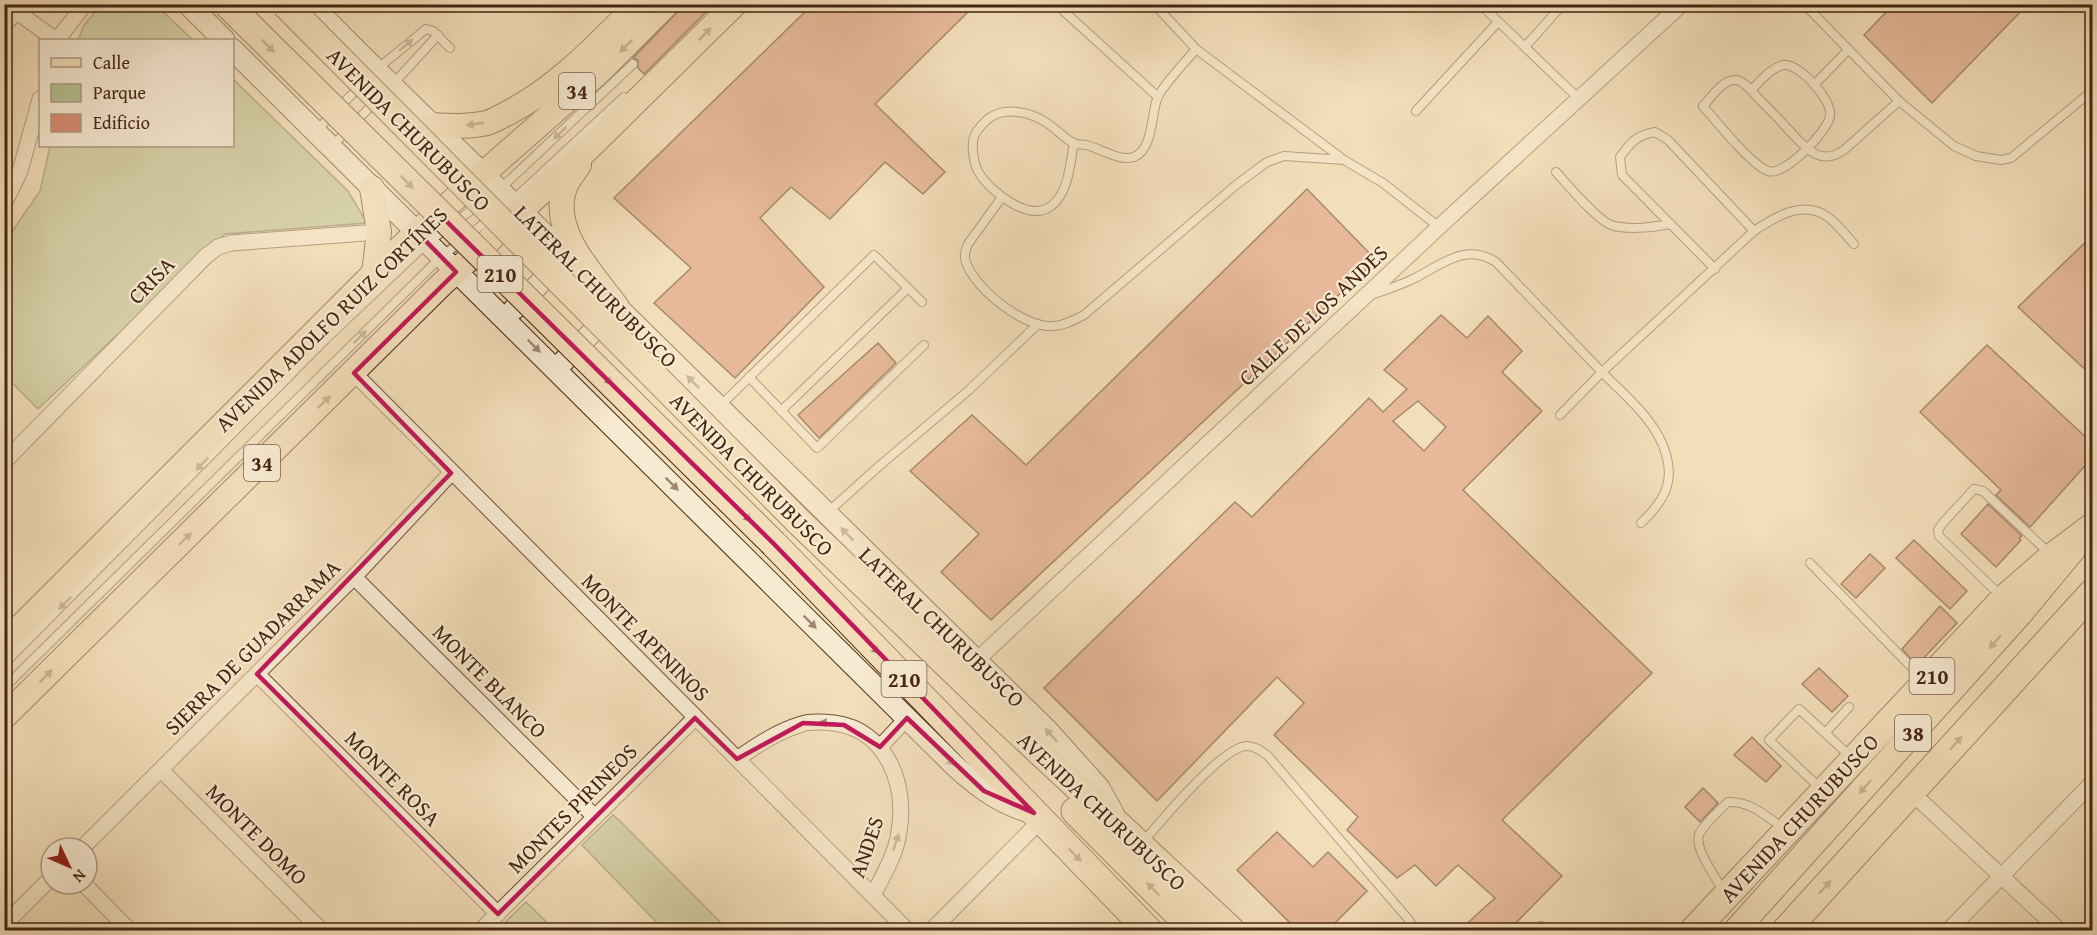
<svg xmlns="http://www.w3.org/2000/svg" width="2097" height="935" font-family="'Gentium Book Plus',serif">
  <rect width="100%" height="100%" fill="#f3deba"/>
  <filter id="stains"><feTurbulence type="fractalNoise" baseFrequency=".00333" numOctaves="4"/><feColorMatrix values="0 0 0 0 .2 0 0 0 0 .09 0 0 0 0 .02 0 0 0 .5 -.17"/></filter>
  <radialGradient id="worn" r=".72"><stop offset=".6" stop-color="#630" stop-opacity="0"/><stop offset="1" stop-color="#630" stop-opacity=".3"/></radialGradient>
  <!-- green -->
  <g fill="#b5c294" stroke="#7e7452" stroke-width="1.5">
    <polygon points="101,5 156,5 193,40 78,40 84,25"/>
    <polygon points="233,79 348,191 367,223 225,234 38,409 5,376 4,243 40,191 50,146 232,146"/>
    <polygon points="613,815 620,821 728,930 664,930 582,845"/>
    <polygon points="526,902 555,930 497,930"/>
  </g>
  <!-- building -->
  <g fill="#da8d74" stroke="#462511" stroke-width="1.5" fill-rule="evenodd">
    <polygon points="685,4 714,4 644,74 638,68 638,60 633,58"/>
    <polygon points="813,4 976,4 875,104 945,172 923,194 885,162 830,219 791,187 760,218 824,287 735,378 654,303 691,268 614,198"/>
    <polygon points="1894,4 2028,4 1932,103 1864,35"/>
    <polygon points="1307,189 1376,260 991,620 941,572 979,534 910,471 972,415 1026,465"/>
    <polygon points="2092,236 2092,376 2018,307"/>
    <path d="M1441,315L1467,338L1488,316L1522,351L1502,372L1542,411L1463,490L1652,673L1502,820L1562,876L1509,930H1460L1495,898L1458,865L1436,886L1415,865L1397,878L1347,830L1358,817L1274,735L1304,703L1277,677L1157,801L1044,688L1235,502L1252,517L1369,398L1383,412L1407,389L1384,370ZM1418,401L1446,427L1424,451L1393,421Z"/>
    <polygon points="878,343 896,363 819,438 798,415"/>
    <polygon points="1987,345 2092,443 2092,458 2030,527 1996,495 2001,490 1920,412"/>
    <polygon points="1988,504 2022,536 2019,538 2021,540 1996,567 1961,534"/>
    <polygon points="1914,540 1967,591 1950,609 1896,558"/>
    <polygon points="1870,554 1885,568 1856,598 1841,584"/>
    <polygon points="1940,606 1957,623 1917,665 1902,649"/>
    <polygon points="1819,668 1848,696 1832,712 1802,684"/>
    <polygon points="1752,737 1781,766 1766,782 1734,755"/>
    <polygon points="1703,788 1718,803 1700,822 1685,807"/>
    <polygon points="1277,832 1313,867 1328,852 1367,891 1328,930 1297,930 1237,870"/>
  </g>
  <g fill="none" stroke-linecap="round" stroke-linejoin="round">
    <defs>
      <g id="lane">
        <polyline points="1056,4 1158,97"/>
        <polyline points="1154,4 1196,49 1344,160 1383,183 1439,227"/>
        <polyline points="1480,4 1578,98"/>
        <polyline points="1804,4 1899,101 1954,146 1976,156 2001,160 2011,158 2092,91"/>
        <polyline points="1525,47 1563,4"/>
        <polyline points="377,69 426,29 433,31 450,48"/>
        <polyline points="393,84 438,35"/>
        <polyline points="1814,85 1848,50"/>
        <path d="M1751,90C1760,82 1771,67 1784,65C1799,63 1833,100 1830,116C1828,131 1784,177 1768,171C1751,165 1717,122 1703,106C1711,98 1722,80 1735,80C1743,80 1752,91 1757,97C1767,107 1777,117 1786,127C1803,145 1819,168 1844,150L1899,101"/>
        <polyline points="1416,111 1498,22"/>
        <polyline points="316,131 360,86"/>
        <path d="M1074,143C1070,163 1069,193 1051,206C1029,223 990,191 979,173C974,165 972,150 973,141C974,132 981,125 988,119C1004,106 1031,112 1047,123C1056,129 1064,138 1073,143C1077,145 1082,144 1086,145C1099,148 1112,157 1125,158C1128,158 1131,158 1134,157C1153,149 1151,116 1157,99C1161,87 1187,60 1196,49"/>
        <polyline points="332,146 376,101"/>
        <path d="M1556,172C1568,185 1599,223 1614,226C1633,230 1653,227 1671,224"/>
        <polyline points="501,188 633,64"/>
        <path d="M1002,197L968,244C966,250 963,255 966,262C974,288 1025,329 1053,326C1064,326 1074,320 1084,315L1236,185L1267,162L1284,156L1344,160"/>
        <polyline points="512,201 624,97"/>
        <path d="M1715,269L1622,175L1620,157C1631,142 1637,135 1655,132L1668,140L1754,231"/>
        <path d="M1371,295C1386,290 1401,285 1415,278C1441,265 1466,242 1496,262C1529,296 1562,331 1595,365C1619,391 1656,418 1666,454C1675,484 1662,503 1641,523"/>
        <polyline points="749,377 817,448 924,345"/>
        <polyline points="720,406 874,255 908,288"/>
        <polyline points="781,411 908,288 922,302"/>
        <path d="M1560,415L1602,372L1754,231C1775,217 1803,199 1828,217C1837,224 1846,235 1854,244"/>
        <polyline points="827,513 878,467 969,390 1038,324"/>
        <polyline points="1810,563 1923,679"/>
        <polyline points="2000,595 1939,536 1938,530 1942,524 1974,489 1983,491 2049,553"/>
        <polyline points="4,664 326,339 427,243 477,206"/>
        <polyline points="4,688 441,257 491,218"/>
        <polyline points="1825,733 1849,707"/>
        <polyline points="1820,788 1769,740 1799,709 1850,756"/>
        <path d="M1144,841C1161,821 1223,746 1247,746C1255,746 1262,751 1268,756L1409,920L1414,930"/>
        <path d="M1724,892C1717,879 1694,849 1699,835C1702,826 1720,810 1728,802C1750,801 1766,816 1783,828"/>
        <polyline points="1528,930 1541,926 1551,930"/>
      </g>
      <g id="street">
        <polyline points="17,12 56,40"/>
        <polyline points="4,25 23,4"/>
        <polyline points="57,40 85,4"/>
        <polyline points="4,204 20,171 40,99"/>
        <polyline points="354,373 907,930"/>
        <polyline points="4,462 206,256 218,247 231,243 379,232"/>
        <polyline points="354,577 595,817"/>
        <polyline points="977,660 1439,227 1682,4"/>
        <polyline points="257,674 498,914"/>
        <polyline points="880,747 907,718"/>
        <path d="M737,759C757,745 778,731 802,724C811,721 824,722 834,723C887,730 907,784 899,832C896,854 883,876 873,895"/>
        <polyline points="161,770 321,930"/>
        <polyline points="1911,792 2059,930"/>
        <polyline points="82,848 354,577 451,473"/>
        <polyline points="84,884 129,930"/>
        <polyline points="4,925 51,878"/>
        <polyline points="481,930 695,718"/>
        <polyline points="932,930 1041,820"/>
        <polyline points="1949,930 2092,783"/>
      </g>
      <g id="secondary">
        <polyline points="188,4 224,40"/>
        <path d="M311,4C399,96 493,181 582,272"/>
        <path d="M232,49L955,766C979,788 1002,805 1034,813"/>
        <polyline points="606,296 1048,731 1099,788 1113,813"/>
        <polyline points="514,309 562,261"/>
        <polyline points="556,369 612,312"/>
      </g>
      <g id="primary">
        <path d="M432,125C450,126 469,127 487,123C494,121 501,116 508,113C558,87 598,44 638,4"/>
        <path d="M579,165C575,171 569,178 566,185C547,229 593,274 617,307"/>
        <polyline points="372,188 379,232 374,273"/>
        <polyline points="4,643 374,273 417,232 599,72 667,4"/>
        <polyline points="4,717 442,284 588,149 735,4"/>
        <polyline points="1736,930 2021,613 2074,549"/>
      </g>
      <g id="highway">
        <polyline points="798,521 980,696 1231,930"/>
        <polyline points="774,544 1148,930"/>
        <polyline points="1075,811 1194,930"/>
        <polyline points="1694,930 2004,599 2052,557 2092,527"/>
        <polyline points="1786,930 2092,593"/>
      </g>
    </defs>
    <!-- lane casing -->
    <use href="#lane" stroke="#71533b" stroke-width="10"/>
    <!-- street casing -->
    <use href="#street" stroke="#71533b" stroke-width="17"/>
    <!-- secondary casing -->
    <use href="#secondary" stroke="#462511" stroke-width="23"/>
    <!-- primary casing -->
    <use href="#primary" stroke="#462511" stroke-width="26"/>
    <!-- highway casing -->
    <use href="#highway" stroke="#462511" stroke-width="29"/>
    <!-- lane -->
    <use href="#lane" stroke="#f7ead2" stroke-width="8"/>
    <!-- street -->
    <use href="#street" stroke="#f7ead2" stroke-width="15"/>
    <!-- secondary -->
    <use href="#secondary" stroke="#f7ead2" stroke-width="21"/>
    <!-- primary -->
    <use href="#primary" stroke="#f3deba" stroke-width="24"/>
    <!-- highway -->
    <use href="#highway" stroke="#f3deba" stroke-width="27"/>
    <defs>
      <g id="highway-bridge">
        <polyline points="227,4 774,544"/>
        <polyline points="285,4 798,521"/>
      </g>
    </defs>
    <!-- highway-bridge casing -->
    <use href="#highway-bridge" stroke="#462511" stroke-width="29" stroke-linecap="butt"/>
    <!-- highway-bridge -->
    <use href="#highway-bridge" stroke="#f3deba" stroke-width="27"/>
  </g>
  <!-- one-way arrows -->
  <defs><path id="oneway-solid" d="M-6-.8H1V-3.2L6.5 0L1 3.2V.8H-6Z" transform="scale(1.5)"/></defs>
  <g fill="#9c8266">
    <use href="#oneway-solid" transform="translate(705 34) rotate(-45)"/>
    <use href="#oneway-solid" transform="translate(268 46) rotate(45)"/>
    <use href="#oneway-solid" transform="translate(626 46) rotate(135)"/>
    <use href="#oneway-solid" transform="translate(475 124) rotate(172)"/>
    <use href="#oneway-solid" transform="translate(407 182) rotate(45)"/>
    <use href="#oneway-solid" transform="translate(606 378) rotate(45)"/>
    <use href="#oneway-solid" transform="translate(324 402) rotate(-44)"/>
    <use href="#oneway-solid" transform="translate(745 515) rotate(45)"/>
    <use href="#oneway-solid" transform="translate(185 539) rotate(-44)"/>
    <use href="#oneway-solid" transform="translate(1995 642) rotate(132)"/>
    <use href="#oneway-solid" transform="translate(873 647) rotate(46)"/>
    <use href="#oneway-solid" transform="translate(46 676) rotate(-45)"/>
    <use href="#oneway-solid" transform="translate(1956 743) rotate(-48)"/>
    <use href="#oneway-solid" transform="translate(1865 787) rotate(132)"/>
    <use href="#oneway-solid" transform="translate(1075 855) rotate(46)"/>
    <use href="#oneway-solid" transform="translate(1825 887) rotate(-48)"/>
    <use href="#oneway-solid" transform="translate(1153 889) rotate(-135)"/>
  </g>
  <g fill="#9e8872">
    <use href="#oneway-solid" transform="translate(406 45) rotate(-41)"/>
    <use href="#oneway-solid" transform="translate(560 133) rotate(137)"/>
    <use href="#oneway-solid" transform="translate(360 337) rotate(-45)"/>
    <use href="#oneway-solid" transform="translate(534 346) rotate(45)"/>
    <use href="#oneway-solid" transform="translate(693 382) rotate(-135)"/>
    <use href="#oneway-solid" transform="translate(202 464) rotate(135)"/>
    <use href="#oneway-solid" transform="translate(672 484) rotate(45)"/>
    <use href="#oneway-solid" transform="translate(847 534) rotate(-135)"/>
    <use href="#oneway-solid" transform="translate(65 603) rotate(135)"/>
    <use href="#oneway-solid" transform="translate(810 622) rotate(45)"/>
    <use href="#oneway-solid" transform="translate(828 723) rotate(-176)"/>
    <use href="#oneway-solid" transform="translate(1051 735) rotate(-133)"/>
    <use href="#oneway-solid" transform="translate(948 759) rotate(45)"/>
    <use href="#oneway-solid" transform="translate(896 842) rotate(-72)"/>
  </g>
  <!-- marked area -->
  <path d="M0 0H2097V935H0ZM438,213L774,544L1034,813L984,791L907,718L880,747L844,725L803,723L737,759L695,718L498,914L257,674L451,473L354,373L456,272L417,232Z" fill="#f3deba" fill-opacity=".55" fill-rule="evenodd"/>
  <path fill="none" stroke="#c2185b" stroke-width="4.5" stroke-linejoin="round" d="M438,213L774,544L1034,813L984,791L907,718L880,747L844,725L803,723L737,759L695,718L498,914L257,674L451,473L354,373L456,272L417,232Z"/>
  <g text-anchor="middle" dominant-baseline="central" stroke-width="4.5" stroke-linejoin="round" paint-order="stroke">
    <!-- shield labels -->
    <g fill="#f7ead2" stroke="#7b604b" stroke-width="1.5">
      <rect x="559" y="73" width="36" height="36" rx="4.5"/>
      <rect x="477.5" y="256" width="45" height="36" rx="4.5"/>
      <rect x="244" y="445" width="36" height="36" rx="4.5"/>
      <rect x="1909.5" y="658" width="45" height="36" rx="4.5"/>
      <rect x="881.5" y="661" width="45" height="36" rx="4.5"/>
      <rect x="1895" y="715" width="36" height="36" rx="4.5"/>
    </g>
    <g font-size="21" font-weight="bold" fill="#462511">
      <text x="577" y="91">34</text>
      <text x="500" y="274">210</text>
      <text x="262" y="463">34</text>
      <text x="1932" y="676">210</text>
      <text x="904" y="679">210</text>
      <text x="1913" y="733">38</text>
    </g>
    <!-- street labels -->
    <g font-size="22" fill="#462511" stroke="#f7ead2">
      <text transform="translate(409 129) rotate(45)">AVENIDA CHURUBUSCO</text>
      <text transform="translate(151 280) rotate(-46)">CRISA</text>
      <text transform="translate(596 286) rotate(45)">LATERAL CHURUBUSCO</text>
      <text transform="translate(1313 315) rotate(-43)">CALLE DE LOS ANDES</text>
      <text transform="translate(331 319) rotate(-44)">AVENIDA ADOLFO RUIZ CORTÍNES</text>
      <text transform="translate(752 474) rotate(45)">AVENIDA CHURUBUSCO</text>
      <text transform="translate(942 627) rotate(44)">LATERAL CHURUBUSCO</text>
      <text transform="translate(646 637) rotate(45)">MONTE APENINOS</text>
      <text transform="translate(252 647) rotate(-45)">SIERRA DE GUADARRAMA</text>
      <text transform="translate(490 681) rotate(45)">MONTE BLANCO</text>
      <text transform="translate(393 778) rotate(45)">MONTE ROSA</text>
      <text transform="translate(572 808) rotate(-45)">MONTES PIRINEOS</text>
      <text transform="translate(1102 811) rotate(43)">AVENIDA CHURUBUSCO</text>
      <text transform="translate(1799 818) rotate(-47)">AVENIDA CHURUBUSCO</text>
      <text transform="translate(257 834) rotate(45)">MONTE DOMO</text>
      <text transform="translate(866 847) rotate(-71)">ANDES</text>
    </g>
  </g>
  <!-- margin -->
  <rect width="2097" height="935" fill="none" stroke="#f3deba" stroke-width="24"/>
  <rect x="6" y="6" width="2085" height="923" fill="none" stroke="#462511" stroke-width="3"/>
  <rect x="12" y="12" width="2073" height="911" fill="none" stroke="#462511" stroke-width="1.5"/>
  <!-- legend -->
  <rect x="39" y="39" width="195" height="108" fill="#f7ead2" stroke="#b09b85" stroke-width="1.5"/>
  <rect x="51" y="58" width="30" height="9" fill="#f3deba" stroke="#b09b85" stroke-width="1.5"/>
  <text x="93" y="69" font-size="18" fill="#462511">Calle</text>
  <rect x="51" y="84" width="30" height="18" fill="#b5c294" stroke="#b09b85" stroke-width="1.5"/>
  <text x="93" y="99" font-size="18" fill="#462511">Parque</text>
  <rect x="51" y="114" width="30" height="18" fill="#da8d74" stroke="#b09b85" stroke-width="1.5"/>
  <text x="93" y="129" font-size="18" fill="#462511">Edificio</text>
  <!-- north arrow -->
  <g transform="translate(69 866) rotate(134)"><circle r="28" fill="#f7ead2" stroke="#b09b85" stroke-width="1.5"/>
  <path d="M0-4.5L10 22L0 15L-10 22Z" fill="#8f2418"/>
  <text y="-9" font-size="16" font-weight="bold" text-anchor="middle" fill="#462511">N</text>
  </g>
  <rect width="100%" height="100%" filter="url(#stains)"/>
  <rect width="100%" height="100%" fill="url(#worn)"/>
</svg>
